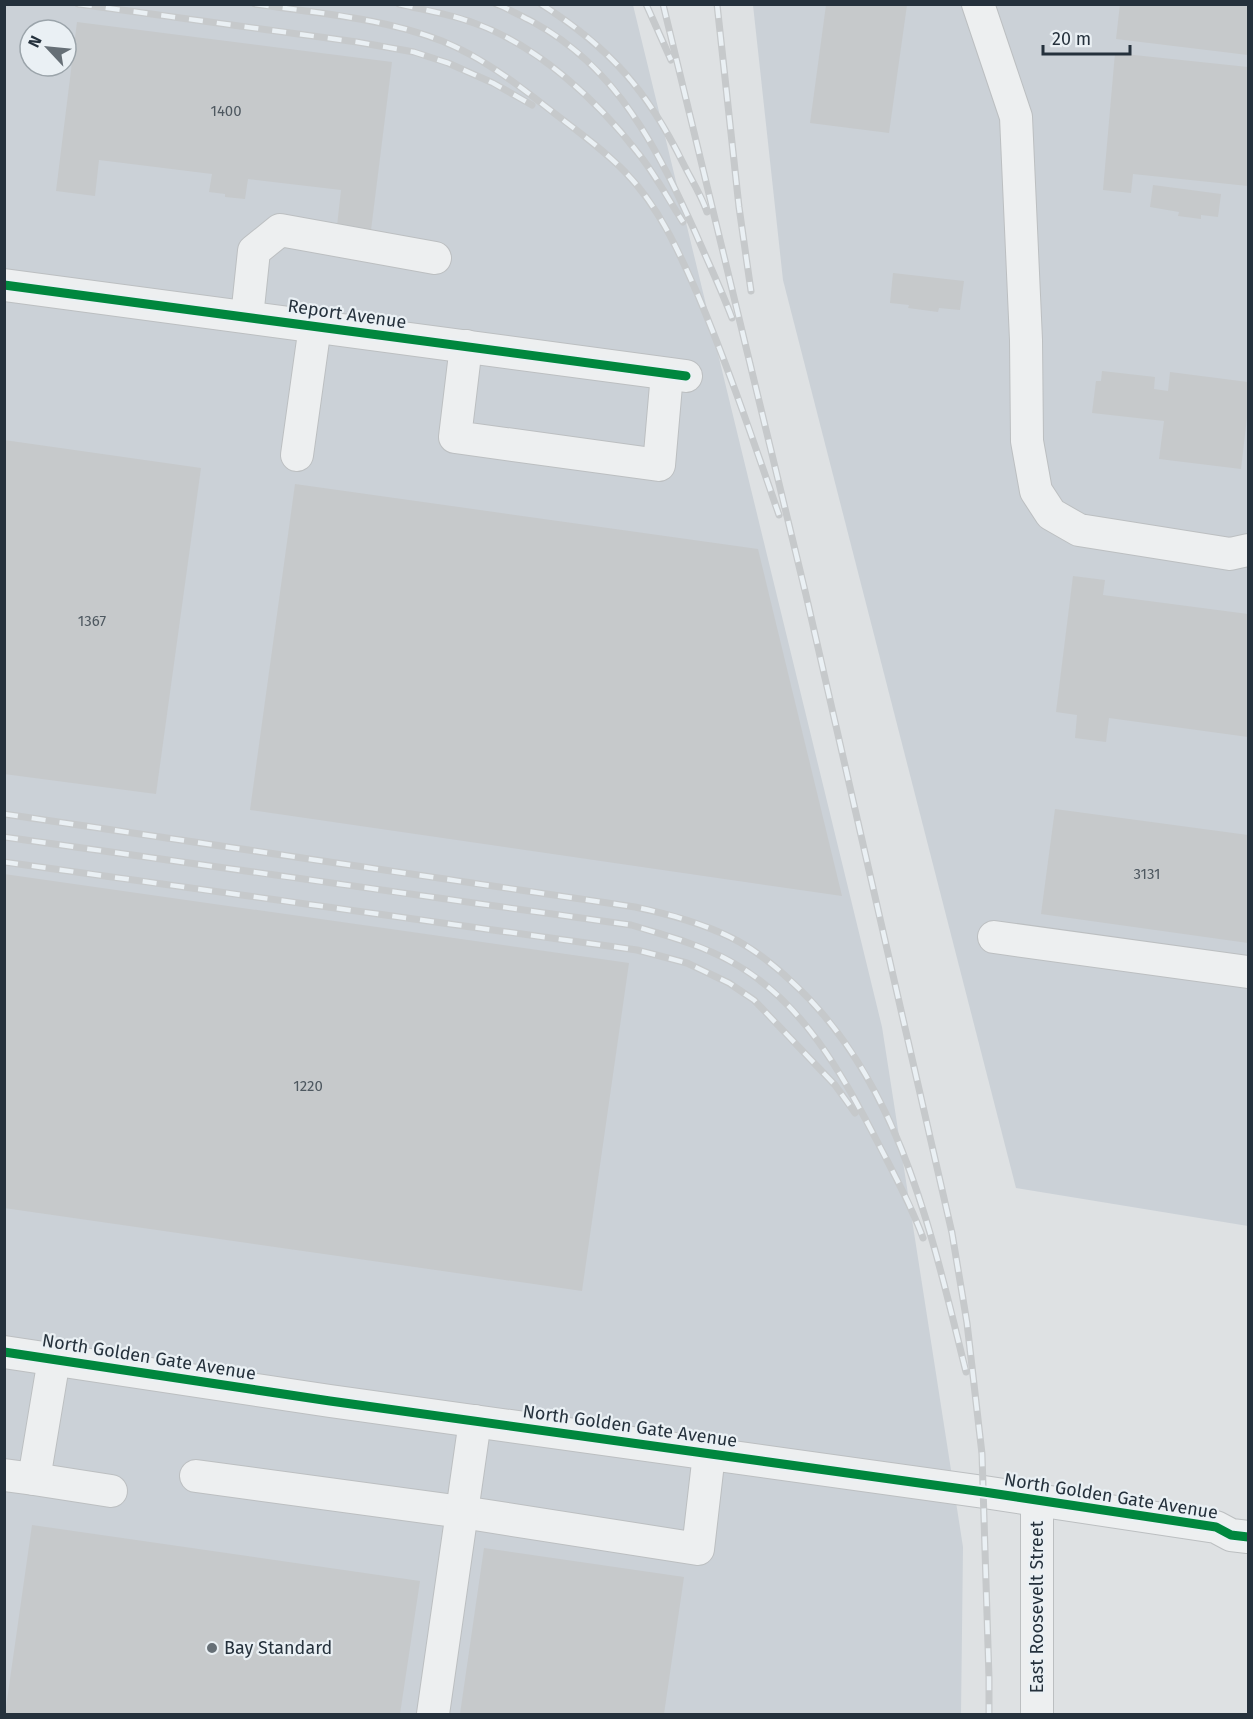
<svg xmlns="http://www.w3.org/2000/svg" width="1253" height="1719" font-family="'Fira Sans',sans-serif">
  <rect width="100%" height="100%" fill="#dee1e3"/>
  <!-- built -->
  <g fill="#cbd1d7" fill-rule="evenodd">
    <path d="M5,5H633L882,1027L963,1547L961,1714H5ZM30,30H66V66H30Z"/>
    <polygon points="753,5 1248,5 1248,1226 1016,1188 783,280"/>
  </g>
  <!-- building -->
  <g fill="#c6c9cb">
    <polygon points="1120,4 1248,4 1248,55 1116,39"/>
    <polygon points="826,5 907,5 889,133 810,123"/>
    <polygon points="77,22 392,62 371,230 337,226 341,190 248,179 245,199 225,197 225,194 209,192 212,174 99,160 95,196 56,191"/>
    <polygon points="1115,53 1248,67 1248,186 1133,174 1131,193 1103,190"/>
    <polygon points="1153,185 1221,194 1218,217 1201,215 1201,219 1178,216 1179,212 1150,207"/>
    <polygon points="893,273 964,281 960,310 939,308 938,312 908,308 909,305 890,303"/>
    <polygon points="1102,371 1155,377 1154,389 1168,391 1170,372 1248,382 1248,409 1241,469 1159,459 1164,421 1092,413 1096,381 1101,381"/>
    <polygon points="4,440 201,468 156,794 4,774"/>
    <polygon points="295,484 758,549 842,896 250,810"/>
    <polygon points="1073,576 1105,580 1103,595 1248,614 1248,737 1109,718 1106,742 1075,738 1077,715 1056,712"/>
    <polygon points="1055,809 1248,835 1248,943 1041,914"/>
    <polygon points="4,874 629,963 582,1291 4,1208"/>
    <polygon points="32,1525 420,1581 400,1714 5,1714"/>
    <polygon points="484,1548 684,1577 664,1714 460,1714"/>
  </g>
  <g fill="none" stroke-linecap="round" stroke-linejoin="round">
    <defs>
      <g id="minor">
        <polyline points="978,4 1016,117 1026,340 1027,441 1036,491 1051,514 1079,530 1230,554 1248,550"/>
        <polyline points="4,285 686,376"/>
        <polyline points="247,317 254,251 280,230 435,258"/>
        <polyline points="466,346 455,437 659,465 667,374"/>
        <polyline points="297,455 315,326"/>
        <polyline points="994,937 1248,972"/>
        <polyline points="4,1352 330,1401 984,1492 1216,1527 1231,1535 1248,1537"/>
        <polyline points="54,1359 34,1479 111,1491"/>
        <polyline points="4,1475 34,1479"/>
        <polyline points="196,1476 462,1512 698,1549 709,1454"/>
        <polyline points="433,1714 475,1421"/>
        <polyline points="1037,1714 1037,1500"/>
      </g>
    </defs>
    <!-- minor casing -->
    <use href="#minor" stroke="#bcbfc1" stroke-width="34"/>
    <!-- minor -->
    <use href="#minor" stroke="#edeff0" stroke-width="32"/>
    <defs>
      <g id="rail">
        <polyline points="78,4 357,42 414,52 448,63 493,83 532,105"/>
        <path d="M255,4C317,13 383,18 442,41C481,57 513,81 545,106C573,128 602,148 626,173C659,207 678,250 697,293C728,366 753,440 779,515"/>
        <path d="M399,4C424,10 450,14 474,23C537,45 598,101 638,153C655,174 668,199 683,222"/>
        <path d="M496,4C509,9 521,16 533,22C618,68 658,150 696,234C708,262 721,289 732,318"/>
        <path d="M541,4C610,48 647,90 683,163C691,179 701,195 707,212"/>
        <polyline points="646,4 671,60"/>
        <polyline points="663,4 806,595 952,1233 967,1323 982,1454 989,1678 989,1714"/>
        <polyline points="717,4 739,207 751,291"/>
        <path d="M4,814L635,907C668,914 699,922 730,937C753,948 774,965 792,982C900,1081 932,1235 966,1372"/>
        <path d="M4,837L631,925C664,935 699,944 730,961C802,1000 841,1072 878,1143C894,1174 911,1205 923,1238"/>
        <polyline points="4,862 637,950 687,963 729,983 754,1000 835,1085 855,1113"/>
      </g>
    </defs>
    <!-- rail casing -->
    <use href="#rail" stroke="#c6c9cb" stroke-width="7"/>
    <!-- rail -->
    <use href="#rail" stroke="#eaf0f4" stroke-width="4.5" stroke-dasharray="14" stroke-linecap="butt"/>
    <defs>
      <g id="cycleway">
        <polyline points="4,285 686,376"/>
        <polyline points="4,1352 330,1401 984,1492 1216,1527 1231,1535 1248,1537"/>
      </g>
    </defs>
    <!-- cycleway casing -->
    <use href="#cycleway" stroke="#eaf0f4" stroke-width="13"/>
    <!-- cycleway -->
    <use href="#cycleway" stroke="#00873e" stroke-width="9"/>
  </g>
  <!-- markers -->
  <circle fill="#666f76" stroke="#eaf0f4" stroke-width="2" cx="212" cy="1648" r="6"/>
  <g text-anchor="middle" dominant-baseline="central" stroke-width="4.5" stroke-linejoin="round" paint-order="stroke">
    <!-- number labels -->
    <g font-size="15" fill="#4e5860">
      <text x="226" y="111">1400</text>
      <text x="92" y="621">1367</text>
      <text x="1147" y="874">3131</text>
      <text x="308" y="1086">1220</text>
    </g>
    <!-- street labels -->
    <g font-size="18" fill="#25313c" stroke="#eaf0f4">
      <text transform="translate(347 314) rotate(8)">Report Avenue</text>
      <text transform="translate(149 1357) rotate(9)">North Golden Gate Avenue</text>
      <text transform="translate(630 1426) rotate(8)">North Golden Gate Avenue</text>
      <text transform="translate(1111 1496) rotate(9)">North Golden Gate Avenue</text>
      <text transform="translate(1037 1607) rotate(-90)">East Roosevelt Street</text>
    </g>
    <!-- poi labels -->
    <g font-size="18" fill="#25313c" stroke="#eaf0f4" text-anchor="start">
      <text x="224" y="1648">Bay Standard</text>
    </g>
  </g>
  <!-- border -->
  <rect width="1253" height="1719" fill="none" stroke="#25313c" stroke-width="12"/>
  <!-- north arrow -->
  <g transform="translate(48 48) rotate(296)"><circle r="28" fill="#eaf0f4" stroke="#9ba4aa" stroke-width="1.5"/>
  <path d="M0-4.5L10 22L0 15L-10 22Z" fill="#666f76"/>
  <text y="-9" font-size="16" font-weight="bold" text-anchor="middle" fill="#25313c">N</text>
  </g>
  <!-- scale -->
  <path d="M1043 45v9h87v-9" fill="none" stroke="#25313c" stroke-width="3"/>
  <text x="1052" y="45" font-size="18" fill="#25313c" stroke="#eaf0f4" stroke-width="4.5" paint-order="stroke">20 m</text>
</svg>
